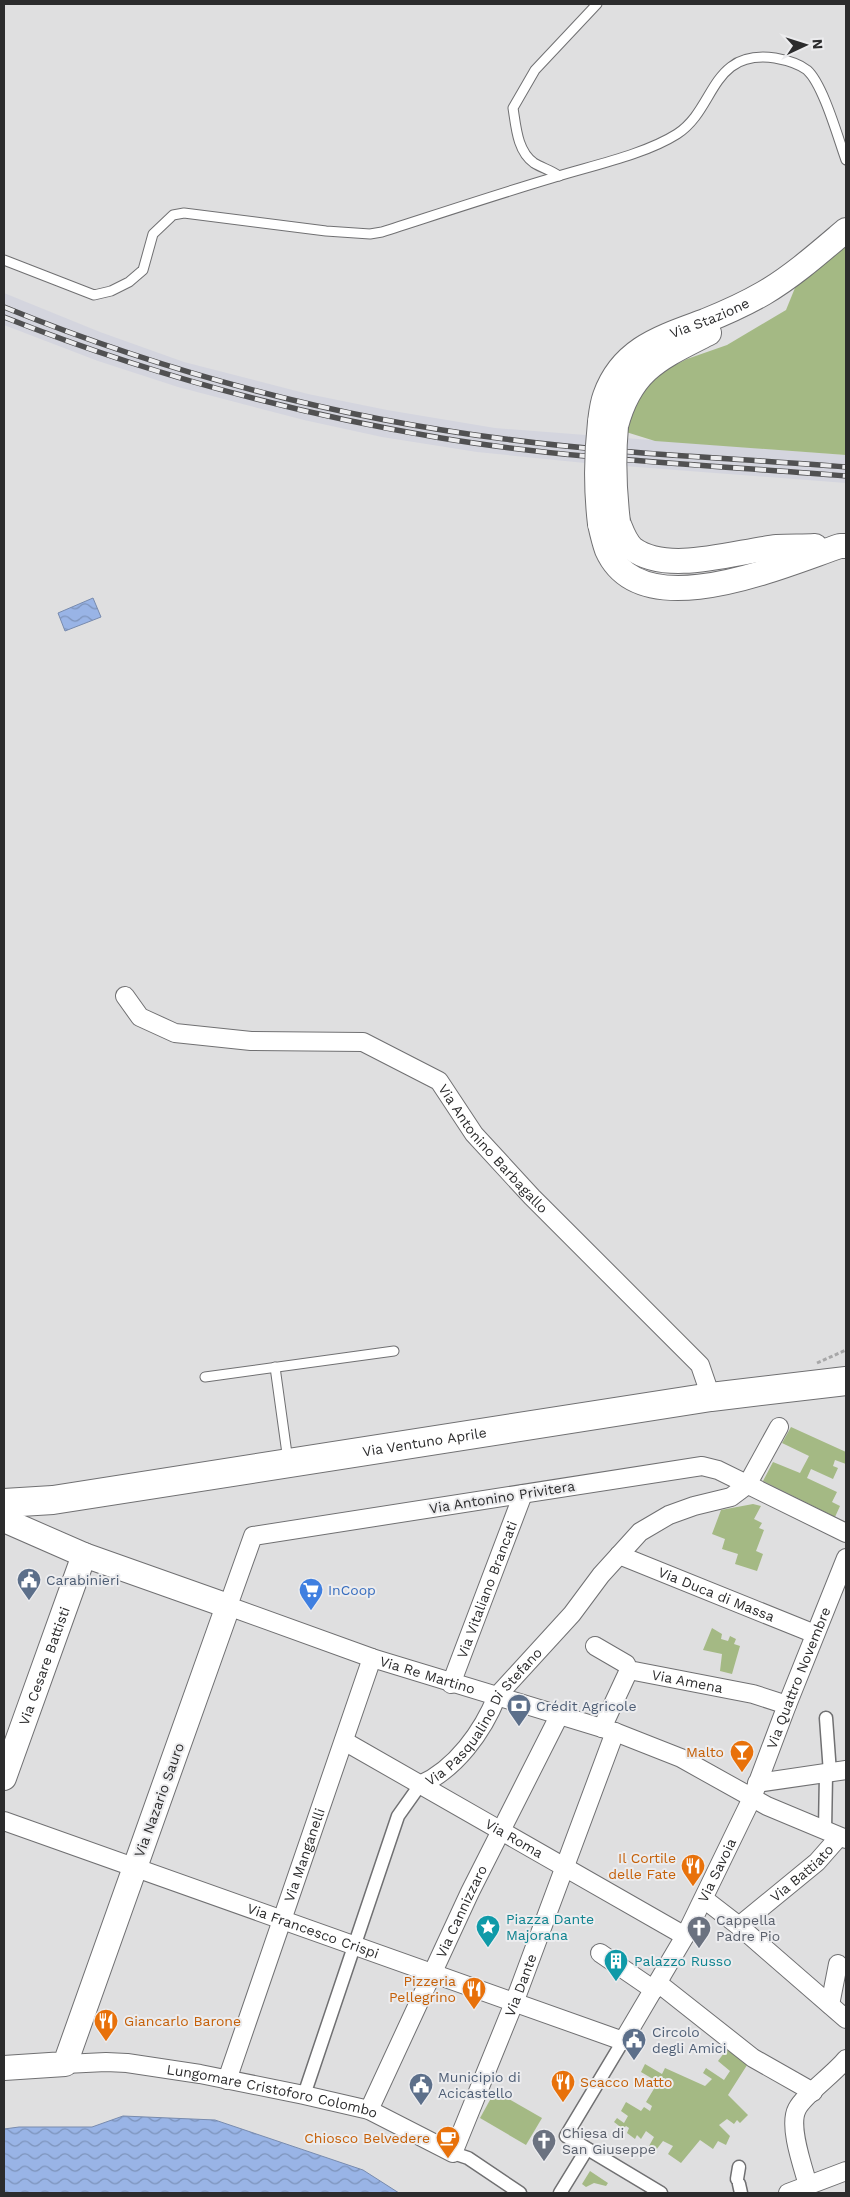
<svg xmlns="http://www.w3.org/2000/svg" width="850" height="2197" font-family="'Work Sans',sans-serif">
  <defs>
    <pattern id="water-waves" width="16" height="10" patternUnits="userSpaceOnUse" patternTransform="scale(1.25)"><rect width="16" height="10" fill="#99b4e6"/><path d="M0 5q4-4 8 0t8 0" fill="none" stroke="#7d93bb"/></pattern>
  </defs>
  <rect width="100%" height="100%" fill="#dfdfe0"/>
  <!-- built -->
  <polygon fill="#d4d5de" points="4,293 100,332 184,362 308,394 387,410 495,428 846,455 846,483 585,463 477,452 382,437 304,420 178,387 98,361 4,325"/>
  <!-- green -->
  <g fill="#a4b984">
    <polygon points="846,240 846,455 655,441 626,432 632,409 648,385 667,369 687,359 727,345 786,310 799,278"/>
    <polygon points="791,1427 846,1452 846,1464 835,1460 833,1466 838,1468 833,1479 811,1469 807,1478 837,1492 832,1502 840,1506 835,1517 763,1481 773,1462 800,1473 809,1456 782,1443"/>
    <polygon points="753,1504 761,1506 754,1519 762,1523 759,1528 764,1530 756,1551 763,1554 757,1571 735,1564 738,1554 722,1549 725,1539 712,1534 721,1510"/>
    <polygon points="712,1628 722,1634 721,1639 728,1641 730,1636 736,1639 734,1644 740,1646 732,1674 720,1671 722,1654 703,1650"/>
    <polygon points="730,2045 749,2062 728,2095 748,2115 740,2123 737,2120 734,2124 727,2119 719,2125 730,2136 726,2145 718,2141 713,2149 700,2140 681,2163 668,2154 673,2146 663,2141 656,2150 649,2146 654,2137 646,2131 641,2139 637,2135 635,2139 627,2133 629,2128 626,2126 623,2129 614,2122 617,2118 624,2123 628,2116 621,2111 626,2102 641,2111 644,2107 650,2111 652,2106 646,2102 658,2082 641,2072 645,2064 662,2074 665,2068 705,2086 712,2079 703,2073 706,2068 724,2080 730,2071 718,2061"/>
    <polygon points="495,2091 542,2118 526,2145 480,2118"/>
    <polygon points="590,2171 608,2183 606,2186 594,2183 586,2187 582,2184"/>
  </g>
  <!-- water -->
  <g fill="url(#water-waves)" stroke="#788bae">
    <polygon points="93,598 101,617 65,631 58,613"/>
    <polygon points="123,2116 215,2120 363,2170 399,2193 4,2193 4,2129 19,2127 92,2127"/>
  </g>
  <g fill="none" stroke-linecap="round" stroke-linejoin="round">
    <defs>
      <g id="service">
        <path d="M559,176C551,170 542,168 534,163C517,151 516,126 513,108L535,70L597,4"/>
        <path d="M4,260L94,295L111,291L129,282L143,270L153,234L173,215L184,213L326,231L370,234L382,232C438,214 495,195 552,178C590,166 644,155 677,134C716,109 710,49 775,58C786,60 798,63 807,70C823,84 838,138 846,160"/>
        <polyline points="275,1367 288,1461"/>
        <polyline points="205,1377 394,1351"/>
      </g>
      <g id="pedestrian">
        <polyline points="826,1718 830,1773"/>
        <polyline points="825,1831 826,1774"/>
        <polyline points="623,2041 566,2136 661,2193"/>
        <polyline points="304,2095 398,1816 420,1785"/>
        <polyline points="453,2153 468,2158 520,2193"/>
        <polyline points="737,2179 739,2167"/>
        <polyline points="739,2184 741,2193"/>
        <polyline points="560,2193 587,2149"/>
      </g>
      <g id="minor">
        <path id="s1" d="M125,996L140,1017L175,1033L251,1041L363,1042L439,1081L474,1134L532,1197L700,1365L711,1397"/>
        <path id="s2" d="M846,1533L718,1470L702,1466L253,1536L228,1606L372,1658L615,1732L681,1758L767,1806L846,1839"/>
        <path id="s3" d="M619,1555L815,1634"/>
        <path id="s4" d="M595,1646L626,1664L629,1670L753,1694L787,1705"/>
        <path id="s5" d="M451,1684L523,1494"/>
        <polyline points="602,1728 629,1670"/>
        <path id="s6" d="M344,1741L685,1936"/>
        <polyline points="757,1783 846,1770"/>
        <path id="s7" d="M420,1785C456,1769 483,1731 497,1696L572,1614L601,1575L640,1532L669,1515L694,1506L731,1497L747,1485L779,1427"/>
        <path id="s8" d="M4,1821L623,2041L685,1936L752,1798L787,1705L846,1558"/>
        <polyline points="704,1899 739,1926 846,2019"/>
        <path id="s9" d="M739,1926L817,1862L839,1837"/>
        <polyline points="600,1953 654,1990"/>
        <polyline points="658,1983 753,2058 813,2092"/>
        <polyline points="830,2005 838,1964"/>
        <path id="s10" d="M65,2064L106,2062L127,2063L200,2074L304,2095L369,2110L453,2153L514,2003L615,1732"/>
        <path id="s11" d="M227,2080L372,1658"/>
        <path id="s12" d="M369,2110L470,1892L559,1716"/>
        <path d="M808,2185C803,2167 788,2126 797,2109C803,2096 834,2074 846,2059"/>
        <polyline points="788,2193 846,2171"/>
      </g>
      <g id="secondary">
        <path id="s13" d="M600,422C601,414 602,404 605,396C622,348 662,337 705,321C725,313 745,304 764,293C793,276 820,252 846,230"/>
        <path d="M616,426C631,369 660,358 709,333"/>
        <path d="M618,522C622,532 625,542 633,549C668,575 737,551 777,547C790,546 803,547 815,546"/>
        <path d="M600,524C602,533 604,542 607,550C642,628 783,565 840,546H846"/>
        <polyline points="4,1520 84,1555 228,1606 65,2064 4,2068"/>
        <path id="s14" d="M4,1778L84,1555"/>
      </g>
      <g id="primary">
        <path id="s15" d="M4,1503L53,1500L711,1397L846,1381"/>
      </g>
    </defs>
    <!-- service casing -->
    <use href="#service" stroke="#707072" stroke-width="11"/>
    <!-- pedestrian casing -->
    <use href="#pedestrian" stroke="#707072" stroke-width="15"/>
    <!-- minor casing -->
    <use href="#minor" stroke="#707072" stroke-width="20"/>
    <!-- secondary casing -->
    <use href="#secondary" stroke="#707072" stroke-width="26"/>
    <!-- primary casing -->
    <use href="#primary" stroke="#707072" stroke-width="30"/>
    <!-- path -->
    <polyline stroke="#a7a7a8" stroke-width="3" stroke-dasharray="4 2.5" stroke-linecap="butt" points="817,1363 846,1350"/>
    <!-- service -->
    <use href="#service" stroke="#fff" stroke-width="9"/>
    <!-- pedestrian -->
    <use href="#pedestrian" stroke="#fff" stroke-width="12"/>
    <!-- minor -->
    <use href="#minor" stroke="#fff" stroke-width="18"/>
    <!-- secondary -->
    <use href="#secondary" stroke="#fff" stroke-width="24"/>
    <!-- primary -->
    <use href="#primary" stroke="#fff" stroke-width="28"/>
    <defs>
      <g id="rail">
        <path d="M4,307C164,372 333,417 505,439C618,454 733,458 846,467"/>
        <path d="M4,317C145,373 291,413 441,438C575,460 711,465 846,476"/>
      </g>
    </defs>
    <!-- rail casing -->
    <use href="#rail" stroke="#515152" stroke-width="5.5"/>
    <!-- rail -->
    <use href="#rail" stroke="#ececee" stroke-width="4" stroke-dasharray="11" stroke-linecap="butt"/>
    <defs>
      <g id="secondary-bridge">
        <path d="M600,422C596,457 596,490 600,524"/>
        <path d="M616,426C613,459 614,489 618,522"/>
      </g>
    </defs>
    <!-- secondary-bridge casing -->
    <use href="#secondary-bridge" stroke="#707072" stroke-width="26" stroke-linecap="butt"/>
    <!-- secondary-bridge -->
    <use href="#secondary-bridge" stroke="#fff" stroke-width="24"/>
  </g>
  <!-- icons -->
  <defs>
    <symbol id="civic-pin" viewBox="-11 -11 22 30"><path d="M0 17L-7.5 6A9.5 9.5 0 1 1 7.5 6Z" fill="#5c6f8a" stroke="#ececee"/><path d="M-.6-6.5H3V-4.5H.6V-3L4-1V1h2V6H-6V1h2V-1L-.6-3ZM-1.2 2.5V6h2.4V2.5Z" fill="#fff"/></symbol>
    <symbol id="supermarket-pin" viewBox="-11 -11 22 30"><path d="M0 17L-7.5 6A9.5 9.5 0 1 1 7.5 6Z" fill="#3f7fe0" stroke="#ececee"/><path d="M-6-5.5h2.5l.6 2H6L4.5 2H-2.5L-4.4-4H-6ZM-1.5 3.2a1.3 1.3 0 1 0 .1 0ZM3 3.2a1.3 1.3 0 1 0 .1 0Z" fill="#fff"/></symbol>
    <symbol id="bank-pin" viewBox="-11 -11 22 30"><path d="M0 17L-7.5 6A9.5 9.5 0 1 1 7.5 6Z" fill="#5c6f8a" stroke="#ececee"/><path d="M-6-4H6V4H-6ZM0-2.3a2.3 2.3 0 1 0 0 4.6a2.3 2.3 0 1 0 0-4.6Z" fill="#fff"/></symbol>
    <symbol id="bar-pin" viewBox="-11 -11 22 30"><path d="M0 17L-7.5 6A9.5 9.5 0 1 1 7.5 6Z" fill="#e8710a" stroke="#ececee"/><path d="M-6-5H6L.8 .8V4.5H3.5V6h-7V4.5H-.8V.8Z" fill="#fff"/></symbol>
    <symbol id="restaurant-pin" viewBox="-11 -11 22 30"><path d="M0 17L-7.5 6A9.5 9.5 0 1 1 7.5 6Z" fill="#e8710a" stroke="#ececee"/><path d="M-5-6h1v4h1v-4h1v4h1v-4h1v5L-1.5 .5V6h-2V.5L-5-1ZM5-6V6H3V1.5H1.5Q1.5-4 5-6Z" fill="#fff"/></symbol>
    <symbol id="sight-pin" viewBox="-11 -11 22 30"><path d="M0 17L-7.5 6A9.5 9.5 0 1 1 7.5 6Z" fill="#0f9aa8" stroke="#ececee"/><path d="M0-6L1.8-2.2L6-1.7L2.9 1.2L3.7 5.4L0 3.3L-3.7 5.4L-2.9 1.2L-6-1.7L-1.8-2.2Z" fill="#fff"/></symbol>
    <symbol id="church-pin" viewBox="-11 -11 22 30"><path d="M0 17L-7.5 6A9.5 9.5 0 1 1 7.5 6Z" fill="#6b7280" stroke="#ececee"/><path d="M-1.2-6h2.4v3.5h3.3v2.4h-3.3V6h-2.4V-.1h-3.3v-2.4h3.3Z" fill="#fff"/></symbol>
    <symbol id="building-pin" viewBox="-11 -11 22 30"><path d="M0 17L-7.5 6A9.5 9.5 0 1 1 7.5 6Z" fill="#0f9aa8" stroke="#ececee"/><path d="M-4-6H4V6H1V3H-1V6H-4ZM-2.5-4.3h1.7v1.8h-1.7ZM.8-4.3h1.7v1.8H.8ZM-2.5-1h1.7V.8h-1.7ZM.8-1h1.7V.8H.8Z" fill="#fff"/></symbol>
    <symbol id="cafe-pin" viewBox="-11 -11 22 30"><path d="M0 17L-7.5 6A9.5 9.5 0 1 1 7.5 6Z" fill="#e8710a" stroke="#ececee"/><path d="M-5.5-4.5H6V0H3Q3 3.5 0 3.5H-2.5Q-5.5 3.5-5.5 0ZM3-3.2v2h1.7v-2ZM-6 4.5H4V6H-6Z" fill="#fff"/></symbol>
  </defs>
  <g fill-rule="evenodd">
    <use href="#civic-pin" x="15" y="1566" width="28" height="38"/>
    <use href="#supermarket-pin" x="297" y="1576" width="28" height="38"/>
    <use href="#bank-pin" x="505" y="1692" width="28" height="38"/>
    <use href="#bar-pin" x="728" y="1738" width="28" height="38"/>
    <use href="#restaurant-pin" x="679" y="1852" width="28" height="38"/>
    <use href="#sight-pin" x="474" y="1913" width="28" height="38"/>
    <use href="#church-pin" x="685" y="1914" width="28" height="38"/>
    <use href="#building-pin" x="602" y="1947" width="28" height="38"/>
    <use href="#restaurant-pin" x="460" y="1975" width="28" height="38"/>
    <use href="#restaurant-pin" x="92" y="2007" width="28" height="38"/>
    <use href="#civic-pin" x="620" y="2026" width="28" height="38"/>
    <use href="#restaurant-pin" x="549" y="2068" width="28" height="38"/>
    <use href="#civic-pin" x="407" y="2071" width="28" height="38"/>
    <use href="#cafe-pin" x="434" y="2124" width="28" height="38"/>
    <use href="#church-pin" x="530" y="2127" width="28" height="38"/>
  </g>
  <g text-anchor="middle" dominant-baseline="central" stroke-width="4" stroke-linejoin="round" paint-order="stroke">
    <!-- street labels -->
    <g font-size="14" fill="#2c2c2d" stroke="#ececee">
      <text stroke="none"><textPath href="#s13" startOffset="162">Via Stazione</textPath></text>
      <text stroke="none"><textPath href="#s1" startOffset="425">Via Antonino Barbagallo</textPath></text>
      <text stroke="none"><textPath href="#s15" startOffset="425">Via Ventuno Aprile</textPath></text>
      <text transform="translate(502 1497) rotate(-9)">Via Antonino Privitera</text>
      <text stroke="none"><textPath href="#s5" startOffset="101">Via Vitaliano Brancati</textPath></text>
      <text stroke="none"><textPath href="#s3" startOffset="105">Via Duca di Massa</textPath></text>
      <text stroke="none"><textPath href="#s14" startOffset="119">Via Cesare Battisti</textPath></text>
      <text stroke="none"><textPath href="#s2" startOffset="899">Via Re Martino</textPath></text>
      <text stroke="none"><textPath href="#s8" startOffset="1061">Via Quattro Novembre</textPath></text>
      <text stroke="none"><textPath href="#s4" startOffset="102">Via Amena</textPath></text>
      <text stroke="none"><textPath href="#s7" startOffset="95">Via Pasqualino Di Stefano</textPath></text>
      <text transform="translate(159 1800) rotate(-70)">Via Nazario Sauro</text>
      <text stroke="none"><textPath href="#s6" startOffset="196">Via Roma</textPath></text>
      <text stroke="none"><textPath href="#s11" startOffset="238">Via Manganelli</textPath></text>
      <text stroke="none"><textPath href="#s8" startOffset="852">Via Savoia</textPath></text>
      <text stroke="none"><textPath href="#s9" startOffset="82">Via Battiato</textPath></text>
      <text stroke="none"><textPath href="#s12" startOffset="219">Via Cannizzaro</textPath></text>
      <text stroke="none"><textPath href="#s8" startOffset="328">Via Francesco Crispi</textPath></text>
      <text stroke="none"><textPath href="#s10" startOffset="584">Via Dante</textPath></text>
      <text stroke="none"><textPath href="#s10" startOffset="210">Lungomare Cristoforo Colombo</textPath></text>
    </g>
    <!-- service labels -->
    <g font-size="14" fill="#4e5e75" stroke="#ececee" text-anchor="start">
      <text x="46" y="1580">Carabinieri</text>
      <text x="536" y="1706">Crédit Agricole</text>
      <text x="652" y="2032">Circolo<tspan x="652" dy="16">degli Amici</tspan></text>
      <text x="438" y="2077">Municipio di<tspan x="438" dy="16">Acicastello</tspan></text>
    </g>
    <!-- shop labels -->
    <g font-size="14" fill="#366cbe" stroke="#ececee" text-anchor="start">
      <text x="328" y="1590">InCoop</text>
    </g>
    <!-- food labels -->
    <g font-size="14" fill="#c56008" stroke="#ececee" text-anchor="end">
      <text x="724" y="1752">Malto</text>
      <text x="676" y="1858">Il Cortile<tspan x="676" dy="16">delle Fate</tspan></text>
      <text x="456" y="1981">Pizzeria<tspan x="456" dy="16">Pellegrino</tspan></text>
      <text x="124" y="2021" text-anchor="start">Giancarlo Barone</text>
      <text x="580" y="2082" text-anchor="start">Scacco Matto</text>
      <text x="430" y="2138">Chiosco Belvedere</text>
    </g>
    <!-- culture labels -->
    <g font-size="14" fill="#0d838f" stroke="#ececee" text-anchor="start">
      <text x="506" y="1919">Piazza Dante<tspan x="506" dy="16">Majorana</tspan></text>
      <text x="634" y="1961">Palazzo Russo</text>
    </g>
    <!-- worship labels -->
    <g font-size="14" fill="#5b616d" stroke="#ececee" text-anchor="start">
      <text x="716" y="1920">Cappella<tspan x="716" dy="16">Padre Pio</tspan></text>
      <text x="562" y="2133">Chiesa di<tspan x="562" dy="16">San Giuseppe</tspan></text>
    </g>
  </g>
  <!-- border -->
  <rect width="850" height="2197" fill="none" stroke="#2c2c2d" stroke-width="10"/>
  <!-- north arrow -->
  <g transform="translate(805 45) rotate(86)" stroke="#ececee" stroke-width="4" paint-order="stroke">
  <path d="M0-4L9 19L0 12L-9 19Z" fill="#2c2c2d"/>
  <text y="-8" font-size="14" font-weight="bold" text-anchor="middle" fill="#2c2c2d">N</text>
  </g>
</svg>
